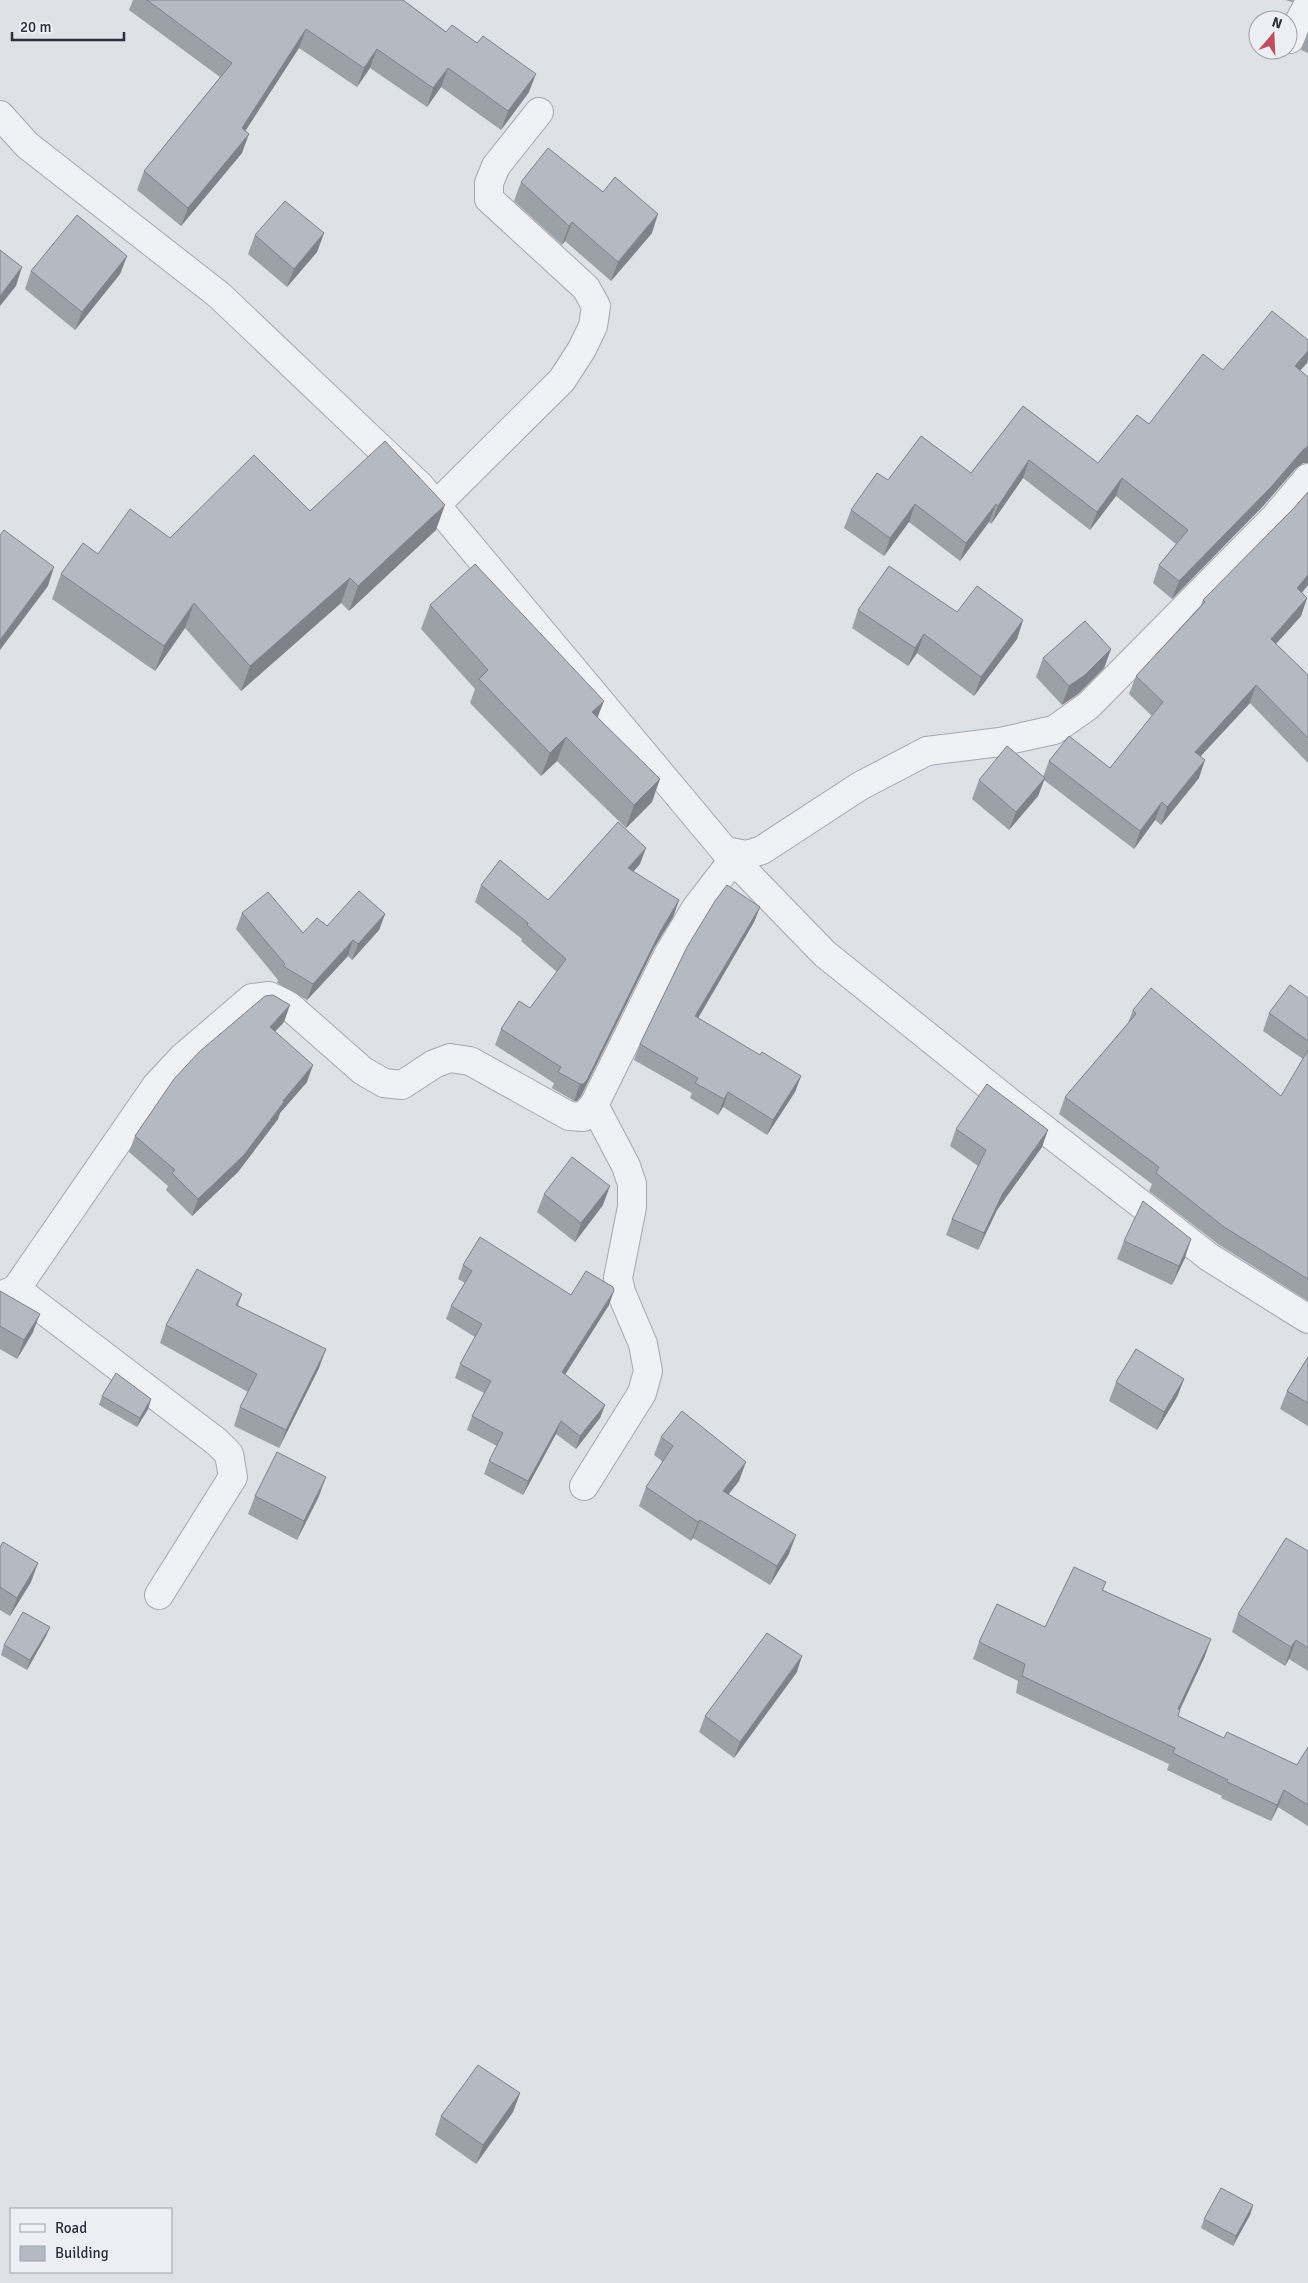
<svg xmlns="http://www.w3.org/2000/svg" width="1308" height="2283" font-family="Signika,sans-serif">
  <rect width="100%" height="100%" fill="#dee1e6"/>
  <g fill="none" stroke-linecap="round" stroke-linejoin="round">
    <defs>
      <g id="minor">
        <polyline points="1290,39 1308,5"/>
        <polyline points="436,505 562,380 582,349 593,326 596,306 586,288 489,199 489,183 496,166 539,112"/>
        <polyline points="725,851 825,954 1013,1105 1209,1257 1308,1319"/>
        <polyline points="16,1289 217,1442 229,1454 233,1477 159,1595"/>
        <polyline points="0,1296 16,1289 156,1086 182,1058 252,998 269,996 288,1005 363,1071 384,1083 402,1085 434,1064 450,1058 470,1061 569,1116 583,1117 594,1105 668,955 696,908 733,860"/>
        <polyline points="584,1486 642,1393 648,1371 643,1344 621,1292 618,1278 632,1207 632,1184 626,1166 594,1105"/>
      </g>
      <polyline id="tertiary" points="0,115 27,145 219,295 420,486 725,851 747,855 762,850 860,786 927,751 1000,742 1054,730 1088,706 1275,517 1308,478"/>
    </defs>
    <!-- minor casing -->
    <use href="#minor" stroke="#a4a8af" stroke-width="30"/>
    <!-- tertiary casing -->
    <use href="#tertiary" stroke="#a4a8af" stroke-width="30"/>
    <!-- minor -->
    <use href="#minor" stroke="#f0f1f4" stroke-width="28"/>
    <!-- tertiary -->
    <use href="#tertiary" stroke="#f0f1f4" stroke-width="28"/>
  </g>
  <!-- wall -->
  <g fill="#9ca0a7">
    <polygon points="133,0 403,0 529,92 501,130 441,87 427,107 370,68 357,87 299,48 245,131 242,153 181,226 137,190 144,171 220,77 129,10"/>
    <polygon points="1285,0 1294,0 1292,2"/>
    <polygon points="1308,31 1308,53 1301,50"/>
    <polygon points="521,182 603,192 652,233 611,281 565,241 562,245 514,201"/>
    <polygon points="324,233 317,252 287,287 248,254 255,235"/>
    <polygon points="127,256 120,274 75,330 25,289 31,271"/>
    <polygon points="1308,340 1308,359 1307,363 1300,370 1303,463 1296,468 1263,506 1172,599 1153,583 1159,565 1176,544 1116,496 1090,530 1023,478 991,524 989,522 960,561 909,522 884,556 844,528 851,510 888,480 971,473 1023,406 1098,463 1223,370"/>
    <polygon points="1308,492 1308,585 1302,593 1307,598 1301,616 1276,644 1308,675 1308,763 1250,703 1200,756 1199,778 1161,825 1155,820 1134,849 1044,780 1038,796 1009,830 972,799 979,780 1043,777 1049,761 1110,768 1152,716 1129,694 1136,676 1201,605 1203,600 1293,509"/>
    <polygon points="310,511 436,530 349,611 341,603 241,691 185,628 155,671 52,599 61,574 98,554 170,538"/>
    <polygon points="430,605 598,717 652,802 626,828 557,761 541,776 470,703 475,689 421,629"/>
    <polygon points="858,610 957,612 1023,620 1017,639 974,696 917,653 908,666 852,628"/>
    <polygon points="1111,649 1104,668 1078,694 1062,705 1036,677 1043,658"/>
    <polygon points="640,864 633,872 679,900 673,917 654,948 581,1096 577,1101 574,1101 552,1088 554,1083 495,1045 501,1029 530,1008 557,972 521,941 522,939 475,902 481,885 548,900"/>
    <polygon points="760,907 754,922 698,1018 760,1055 801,1076 795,1092 767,1135 723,1107 718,1115 690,1098 692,1093 634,1060 640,1044"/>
    <polygon points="242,913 303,933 327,926 385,914 379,930 352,960 348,956 307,1000 277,983 278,980 236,929"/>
    <polygon points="1308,998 1308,1301 1218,1244 1149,1191 1152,1184 1059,1114 1065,1097 1128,1023 1133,1010 1281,1096 1303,1059 1263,1031 1269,1013"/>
    <polygon points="284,1022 275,1032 307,1082 280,1113 278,1119 238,1172 192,1216 166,1190 168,1186 129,1152 135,1136"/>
    <polygon points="956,1129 1042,1147 997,1210 978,1250 946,1235 952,1219 978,1166 950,1146"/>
    <polygon points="544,1194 603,1205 575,1242 537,1212"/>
    <polygon points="1124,1241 1185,1258 1172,1285 1117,1259"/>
    <polygon points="463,1265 609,1305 565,1374 605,1405 600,1418 576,1449 556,1434 523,1495 484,1474 489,1461 497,1446 467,1430 472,1416 484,1393 455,1378 460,1364 475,1337 446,1319 451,1306 465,1283 458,1279"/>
    <polygon points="0,1292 33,1332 17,1359 0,1349"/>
    <polygon points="242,1294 238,1306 319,1368 279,1448 234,1426 240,1407 248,1392 160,1343 166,1325"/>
    <polygon points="1308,1357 1308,1426 1280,1409 1287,1391"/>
    <polygon points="1184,1379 1177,1397 1157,1430 1109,1401 1116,1382"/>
    <polygon points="102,1396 151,1399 148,1409 137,1427 99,1405"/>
    <polygon points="661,1437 739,1481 728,1495 789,1554 770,1585 693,1538 691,1541 639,1506 646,1487 663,1462 654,1455"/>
    <polygon points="255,1496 319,1496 297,1540 248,1514"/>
    <polygon points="0,1547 31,1582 10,1616 0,1610"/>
    <polygon points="1308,1551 1308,1671 1289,1659 1285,1666 1232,1632 1238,1614"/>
    <polygon points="1106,1582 1103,1590 1205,1656 1180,1710 1178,1716 1224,1738 1297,1765 1308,1747 1308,1826 1278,1807 1271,1821 1221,1798 1222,1796 1167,1770 1169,1764 1016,1693 1018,1681 973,1659 979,1642 1045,1627"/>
    <polygon points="50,1627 46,1636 27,1670 1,1655 4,1645"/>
    <polygon points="797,1672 734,1758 699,1732 705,1716"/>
    <polygon points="520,2093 513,2112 476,2164 435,2135 441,2116"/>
    <polygon points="1253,2205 1250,2215 1233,2246 1201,2228 1204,2219"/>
  </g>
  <!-- shaded-wall -->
  <g fill="#7f8288">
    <polygon points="306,29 299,48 235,147 242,128"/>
    <polygon points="377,49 370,68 357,87 364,68"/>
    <polygon points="448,68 441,87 427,107 433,88"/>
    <polygon points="536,74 529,92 501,130 508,111"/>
    <polygon points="249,134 242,153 181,226 188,208"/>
    <polygon points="658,214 652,233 611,281 618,262"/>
    <polygon points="572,222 565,241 562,245 569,226"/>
    <polygon points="324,233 317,252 287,287 294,269"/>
    <polygon points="127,256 120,274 75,330 82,312"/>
    <polygon points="22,267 16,286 0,306 0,296"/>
    <polygon points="1308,351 1308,359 1307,363 1288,384 1295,366"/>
    <polygon points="1308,446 1308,463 1303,463 1296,468 1263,506 1172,599 1179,581 1303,450"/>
    <polygon points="1029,460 1023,478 991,524 998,506"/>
    <polygon points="1122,478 1116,496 1090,530 1097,512"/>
    <polygon points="915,504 909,522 884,556 890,538"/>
    <polygon points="996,504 989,522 960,561 966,543"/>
    <polygon points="445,505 436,530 349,611 358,586"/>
    <polygon points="54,567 48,586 0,650 0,640"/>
    <polygon points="1308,575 1308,585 1290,606 1297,588"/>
    <polygon points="350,578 341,603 241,691 250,666"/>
    <polygon points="1307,598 1301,616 1264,657 1271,639"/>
    <polygon points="194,603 185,628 155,671 164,646"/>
    <polygon points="1023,620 1017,639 974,696 981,677"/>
    <polygon points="924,634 917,653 908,666 915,648"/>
    <polygon points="1111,649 1104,668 1078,694 1062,705 1069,686"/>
    <polygon points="1256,685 1250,703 1188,770 1195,752"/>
    <polygon points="604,701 595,724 592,712"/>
    <polygon points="566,737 557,761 541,776 550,753"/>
    <polygon points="1205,760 1199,778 1161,825 1167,807"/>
    <polygon points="1045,778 1038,796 1009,830 1016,812"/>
    <polygon points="660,779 652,802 626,828 634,805"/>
    <polygon points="1162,802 1155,820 1134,849 1140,831"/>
    <polygon points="646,848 640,864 622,884 628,868"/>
    <polygon points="679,900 673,917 654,948 581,1096 577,1101 574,1101 580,1084 660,932"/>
    <polygon points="760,907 754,922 690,1032 695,1016"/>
    <polygon points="385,914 379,930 352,960 358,944"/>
    <polygon points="353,940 348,956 307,1000 313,984"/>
    <polygon points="290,1005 284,1022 263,1044 270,1027"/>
    <polygon points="313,1065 307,1082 280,1113 278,1119 238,1172 192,1216 198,1199"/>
    <polygon points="801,1076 795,1092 767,1135 773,1120"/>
    <polygon points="728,1092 723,1107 718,1115 724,1099"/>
    <polygon points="1048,1130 1042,1147 997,1210 978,1250 984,1233 1003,1193"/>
    <polygon points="610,1186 603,1205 575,1242 581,1223"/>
    <polygon points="1191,1239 1185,1258 1172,1285 1179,1266"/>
    <polygon points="614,1291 609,1305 558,1386 562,1372"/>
    <polygon points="40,1314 33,1332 17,1359 24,1340"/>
    <polygon points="326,1349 319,1368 279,1448 286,1430"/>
    <polygon points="1184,1379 1177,1397 1157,1430 1164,1412"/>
    <polygon points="151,1399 148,1409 137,1427 140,1418"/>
    <polygon points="605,1405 600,1418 576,1449 580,1436"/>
    <polygon points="561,1421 556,1434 523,1495 528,1481"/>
    <polygon points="746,1462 739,1481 716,1510 723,1491"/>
    <polygon points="326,1477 319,1496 297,1540 304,1521"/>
    <polygon points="700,1520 693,1538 691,1541 698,1522"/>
    <polygon points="796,1535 789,1554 770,1585 777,1566"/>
    <polygon points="38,1563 31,1582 10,1616 17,1598"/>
    <polygon points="50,1627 46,1636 27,1670 30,1660"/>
    <polygon points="1211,1639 1205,1656 1172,1726 1178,1709"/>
    <polygon points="1296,1640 1289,1659 1285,1666 1291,1647"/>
    <polygon points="802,1656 797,1672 734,1758 740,1742"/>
    <polygon points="1284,1790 1278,1807 1271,1821 1277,1805"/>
    <polygon points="520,2093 513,2112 476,2164 483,2145"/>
    <polygon points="1253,2205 1250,2215 1233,2246 1236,2236"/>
  </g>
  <!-- building -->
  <g fill="#b5bac2" stroke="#7f8288">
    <polygon points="147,0 403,0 446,32 452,25 477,43 483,36 536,74 508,111 448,68 433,88 377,49 364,68 306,29 242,128 249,134 188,208 144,171 232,63"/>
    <polygon points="548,148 603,192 615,177 658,214 618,262 572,222 569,226 521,182"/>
    <polygon points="285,201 324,233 294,269 255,235"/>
    <polygon points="77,215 127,256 82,312 31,271"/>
    <polygon points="0,250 22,267 0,296"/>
    <polygon points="1272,311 1308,340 1308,351 1295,366 1308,377 1308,446 1303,450 1270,488 1179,581 1159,565 1188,530 1122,478 1097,512 1029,460 998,506 996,504 966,543 915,504 890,538 851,510 877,473 888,480 921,436 971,473 1023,406 1098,463 1137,415 1149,424 1203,354 1223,370"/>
    <polygon points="385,441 445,505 358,586 350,578 250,666 194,603 164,646 61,574 83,543 98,554 130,509 170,538 254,455 310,511"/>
    <polygon points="1308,492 1308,575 1297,588 1307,598 1271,639 1308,675 1308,738 1256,685 1195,752 1205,760 1167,807 1162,802 1140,831 1049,761 1069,736 1110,768 1163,702 1136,676 1205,602 1203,600 1293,509"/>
    <polygon points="4,530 54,567 0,640 0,535"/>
    <polygon points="475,564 604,701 592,712 660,779 634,805 566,737 550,753 479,679 488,670 430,605"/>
    <polygon points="889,566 957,612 977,586 1023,620 981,677 924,634 915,648 858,610"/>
    <polygon points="1085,621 1111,649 1085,675 1069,686 1043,658"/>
    <polygon points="1007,746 1045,778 1016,812 979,780"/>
    <polygon points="618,822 646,848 628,868 679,900 660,932 587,1080 583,1084 580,1084 558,1072 561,1067 501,1029 519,1001 530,1008 566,959 527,925 528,923 481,885 500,860 548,900"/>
    <polygon points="727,885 760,907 695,1016 760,1055 762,1052 801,1076 773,1120 728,1092 724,1099 695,1083 698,1078 640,1044 687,947 715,901"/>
    <polygon points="359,891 385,914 358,944 353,940 313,984 283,966 285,964 242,913 268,892 303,933 317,918 327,926"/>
    <polygon points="1290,985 1308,998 1308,1041 1269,1013"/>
    <polygon points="1151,988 1281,1096 1308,1050 1308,1279 1224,1227 1156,1173 1159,1167 1065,1097 1136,1014 1133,1010"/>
    <polygon points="273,995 290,1005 270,1027 313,1065 283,1101 284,1102 244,1155 198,1199 172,1173 175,1170 135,1136 174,1079 199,1052 265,996"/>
    <polygon points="987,1084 1048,1130 1003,1193 984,1233 952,1219 986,1150 956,1129"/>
    <polygon points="572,1157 610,1186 581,1223 544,1194"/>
    <polygon points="1143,1201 1191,1239 1179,1266 1124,1241"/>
    <polygon points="480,1237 571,1295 586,1271 613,1287 614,1291 562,1372 605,1405 580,1436 561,1421 528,1481 489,1461 503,1433 472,1416 491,1381 460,1364 482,1324 451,1306 472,1271 463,1265"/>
    <polygon points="197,1269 242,1294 236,1305 326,1349 286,1430 240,1407 257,1374 166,1325"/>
    <polygon points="0,1291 40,1314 24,1340 0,1326"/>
    <polygon points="1136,1349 1184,1379 1164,1412 1116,1382"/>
    <polygon points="1308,1357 1308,1403 1287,1391"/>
    <polygon points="116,1373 151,1399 140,1418 102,1396"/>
    <polygon points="682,1411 746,1462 723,1491 796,1535 777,1566 700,1520 698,1522 646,1487 673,1446 661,1437"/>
    <polygon points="277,1452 326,1477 304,1521 255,1496"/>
    <polygon points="1286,1538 1308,1551 1308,1648 1296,1640 1291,1647 1238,1614"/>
    <polygon points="3,1542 38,1563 17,1598 0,1587 0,1547"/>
    <polygon points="1074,1567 1106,1582 1102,1590 1211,1639 1178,1709 1180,1710 1178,1716 1224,1738 1227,1732 1297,1765 1308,1747 1308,1805 1284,1790 1277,1805 1227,1782 1228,1780 1173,1753 1175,1748 1022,1676 1025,1664 979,1642 997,1604 1045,1627"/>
    <polygon points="23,1612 50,1627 30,1660 4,1645"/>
    <polygon points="767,1633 802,1656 740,1742 705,1716"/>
    <polygon points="478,2065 520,2093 483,2145 441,2116"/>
    <polygon points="1221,2188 1253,2205 1236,2236 1204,2219"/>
  </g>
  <!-- legend -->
  <rect x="10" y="2208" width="162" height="65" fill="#edeff4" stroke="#9fa2aa"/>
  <rect x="20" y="2224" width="25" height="8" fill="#f0f1f4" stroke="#9fa2aa"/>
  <text x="55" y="2233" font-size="15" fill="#292f3b">Road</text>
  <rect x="20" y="2246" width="25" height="15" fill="#b5bac2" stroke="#9fa2aa"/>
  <text x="55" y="2258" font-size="15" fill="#292f3b">Building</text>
  <!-- north arrow -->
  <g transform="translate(1273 35) rotate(19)"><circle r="24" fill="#edeff4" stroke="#9fa2aa"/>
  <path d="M0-4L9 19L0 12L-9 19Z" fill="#bf4e5e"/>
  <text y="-8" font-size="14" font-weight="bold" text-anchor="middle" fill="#292f3b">N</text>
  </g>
  <!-- scale -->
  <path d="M12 32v8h112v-8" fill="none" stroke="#292f3b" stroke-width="2.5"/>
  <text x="20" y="32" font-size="15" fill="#292f3b" stroke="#edeff4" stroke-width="4" paint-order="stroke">20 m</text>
</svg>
